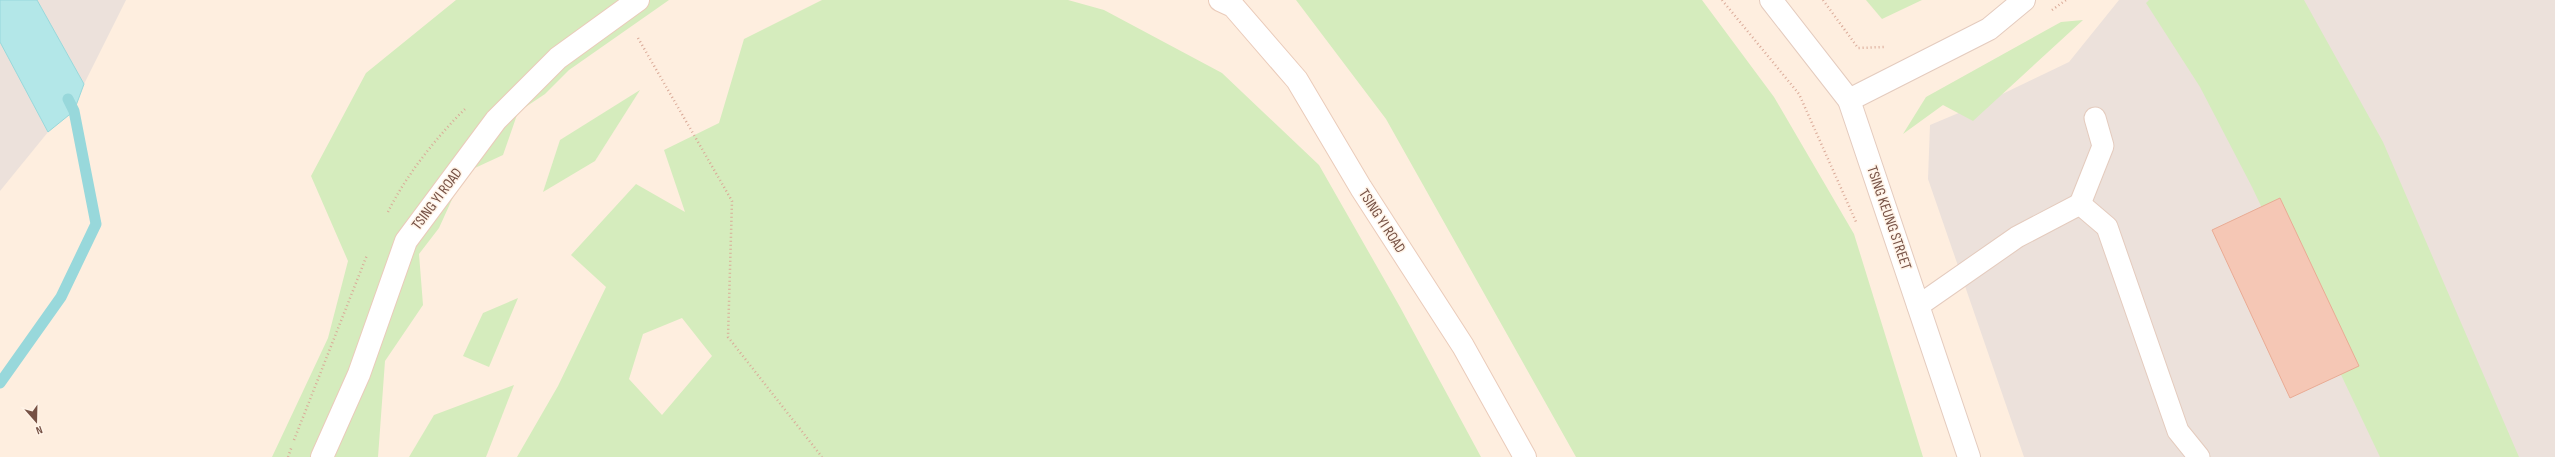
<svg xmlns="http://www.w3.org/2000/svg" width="2555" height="457" font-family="'Sofia Sans Condensed',sans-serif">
  <rect width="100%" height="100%" fill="#feeedf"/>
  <!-- industrial -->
  <g fill="#ece1db">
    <polygon points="37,0 126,0 84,84"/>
    <polygon points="2119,0 2555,0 2555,457 2024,457 1928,179 1930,125 1992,99 2069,62"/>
    <polygon points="0,42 48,132 0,191"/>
  </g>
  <!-- green -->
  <g fill="#d5ecbd" fill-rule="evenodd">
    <polygon points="456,0 669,0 569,70 545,94 518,112 503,155 464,173 439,228 419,254 423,305 385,361 378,457 272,457 328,338 348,261 311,176 366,73"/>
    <path d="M822,0H1068L1104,10L1222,73L1319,165L1400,307L1481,457H517L558,386L606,287L571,255L636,184L685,212L664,150L719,123L744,39ZM682,318L712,356L662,415L629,379L643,334Z"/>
    <polygon points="1296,0 1702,0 1774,97 1854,234 1923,457 1576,457 1386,119"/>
    <polygon points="1866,0 1922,0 1882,19"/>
    <polygon points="2149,0 2304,0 2383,142 2519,457 2380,457 2252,187 2200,87 2146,3"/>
    <polygon points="2083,20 1973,121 1943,105 1903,134 1926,97 2061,22"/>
    <polygon points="640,90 595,161 543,192 560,140"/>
    <polygon points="518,298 489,367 463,356 483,313"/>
    <polygon points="514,385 486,457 409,457 434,415"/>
  </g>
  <!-- water -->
  <polygon fill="#b3e7e8" stroke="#98d8db" points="0,0 37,0 84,84 74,111 48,132 0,42"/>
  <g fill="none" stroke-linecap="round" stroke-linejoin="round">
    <!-- stream -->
    <polyline stroke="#98d8db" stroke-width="11" points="0,383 61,297 96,224 74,111 68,99"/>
  </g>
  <!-- building -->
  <polygon fill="#f5c7b5" stroke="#e9ab94" points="2280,198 2359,366 2290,398 2212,230"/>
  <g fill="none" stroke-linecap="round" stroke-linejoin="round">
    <defs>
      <g id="service">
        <polyline points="2080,204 2103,146 2095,118"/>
        <polyline points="1918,306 2017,237 2080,204 2107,227 2178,431 2199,457"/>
      </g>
      <g id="minor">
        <polyline points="1771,0 1849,100 1969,457"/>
        <polyline points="1849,100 1989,29 2024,0"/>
      </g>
      <g id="secondary">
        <polyline points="1220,0 1233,6 1297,80 1361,188 1463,346 1525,457"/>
        <polyline points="322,457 359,374 406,241 496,120 558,58 638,0"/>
      </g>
    </defs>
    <!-- service casing -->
    <use href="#service" stroke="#e4cbbe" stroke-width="23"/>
    <!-- minor casing -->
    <use href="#minor" stroke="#e4cbbe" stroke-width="24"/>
    <!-- secondary casing -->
    <use href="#secondary" stroke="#eacbba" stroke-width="24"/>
    <!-- path -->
    <g stroke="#daaa98" stroke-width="2.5" stroke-dasharray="1 3" stroke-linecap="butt">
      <polyline points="1722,0 1799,94 1857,224"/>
      <polyline points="1823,0 1858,48 1884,47"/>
      <polyline points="2052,10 2066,0"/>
      <polyline points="638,38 732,201 728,337 822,457"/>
      <path d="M388,212C405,177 437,136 466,108"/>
      <polyline points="294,440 367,255"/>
      <polyline points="288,457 292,446"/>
    </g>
    <!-- service -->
    <use href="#service" stroke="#fff" stroke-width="21"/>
    <!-- minor -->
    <use href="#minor" stroke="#fff" stroke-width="22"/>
    <!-- secondary -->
    <use href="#secondary" stroke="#fff" stroke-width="22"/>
  </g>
  <g text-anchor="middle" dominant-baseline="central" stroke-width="3" stroke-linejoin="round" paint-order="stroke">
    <!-- street labels -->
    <g font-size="15" fill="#765145" stroke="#fff3e7">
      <text transform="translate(437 199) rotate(-53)">TSING YI ROAD</text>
      <text transform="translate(1889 218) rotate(71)">TSING KEUNG STREET</text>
      <text transform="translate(1382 221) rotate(57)">TSING YI ROAD</text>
    </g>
  </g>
  <!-- north arrow -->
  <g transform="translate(36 421) rotate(160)" stroke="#fff3e7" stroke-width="3" paint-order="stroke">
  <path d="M0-3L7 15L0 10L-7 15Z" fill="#765145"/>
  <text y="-6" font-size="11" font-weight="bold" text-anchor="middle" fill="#765145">N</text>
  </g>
</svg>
